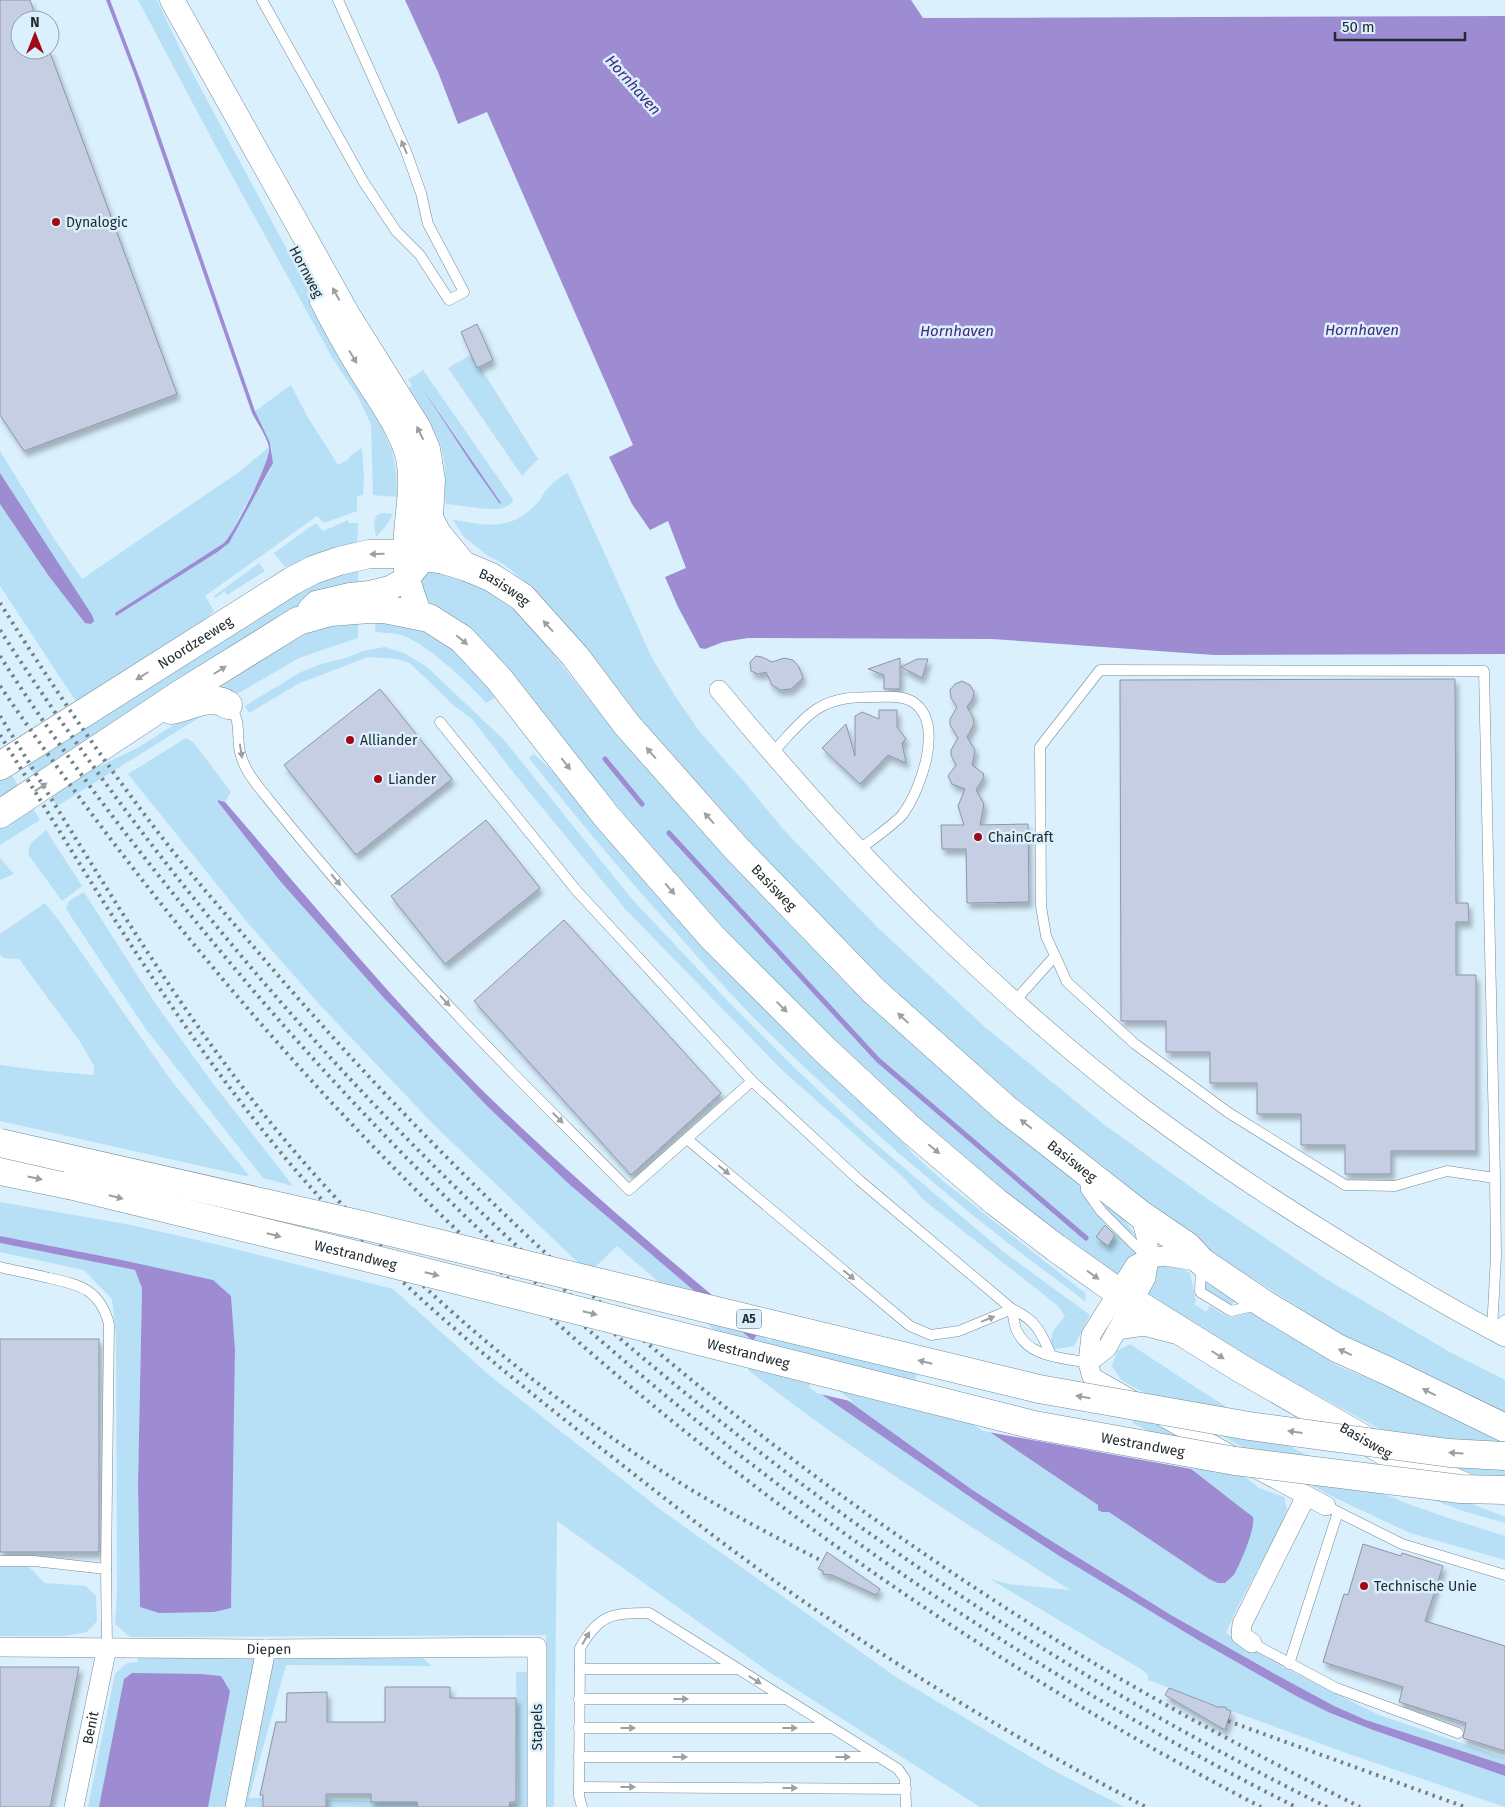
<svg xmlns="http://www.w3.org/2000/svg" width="1505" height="1807" font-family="'Fira Sans',sans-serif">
  <defs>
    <filter id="shadow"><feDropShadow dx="3" dy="5.5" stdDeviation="2.5" flood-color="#0004"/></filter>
  </defs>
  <rect width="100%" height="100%" fill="#daf0fd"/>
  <!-- green -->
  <g fill="#b7dff6" fill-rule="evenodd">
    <polygon points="138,0 157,0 184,57 307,287 330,340 383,430 392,451 396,472 397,497 373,495 371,424 357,395 333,359 214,143"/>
    <polygon points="472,354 538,459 522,476 448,368"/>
    <path d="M423,370L512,498L513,502C510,505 506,507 503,508C489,511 461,505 446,504C444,490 446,475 444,461C440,433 423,411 407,389L412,385L408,380ZM422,386L501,503V504L471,463Z"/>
    <polygon points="291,385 307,416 338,465 348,460 350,456 362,448 364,478 363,495 357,496 357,511 324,523 317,516 205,596 214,611 193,631 77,703 0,586 0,504 48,575 85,623 36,531 0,473 0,451 53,537 82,579 239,472 269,447 267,464 231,533 224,543 115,613 116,616 225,547 271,469 272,449 255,411"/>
    <path d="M568,473L652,658L677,699L700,732L746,784L783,829L877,927L986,1028L1102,1123L1199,1193L1321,1276L1448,1351L1505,1380V1416L1439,1386L1339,1333L1241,1271L1165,1219L1063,1140L878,981L701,793L603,674L554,611L536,591L505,565L487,555L464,537L453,520C487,525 511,532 537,503C540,501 541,497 544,493C550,485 558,478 568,473Z"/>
    <polygon points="381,513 393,514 386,526 376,537 374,524 376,516"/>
    <polygon points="348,520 349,523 358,523 357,545 285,567 274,553 316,523 323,531"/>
    <polygon points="259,563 265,571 227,595 225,591 215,598 214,596"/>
    <polygon points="358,568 358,589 307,601 279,617 162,690 34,774 25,762 294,590"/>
    <path d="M427,570L461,578L487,591L517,612L538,635L614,731L686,810L1024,1135L1076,1181L1105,1224L1096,1237L1108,1245L1117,1233L1136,1254L1116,1280C1077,1249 1038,1220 1000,1189C935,1135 871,1077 811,1018C695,905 593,778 492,651C474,633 430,612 422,591C420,586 419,580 418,575Z"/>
    <polygon points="358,621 358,638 299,658 237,694 217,688 303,633 321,628"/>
    <path d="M376,621L417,628L434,635L477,667L495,698L486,703C469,683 428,645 404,636C396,633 386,633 377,632L375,631Z"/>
    <polygon points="385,647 404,653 427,667 504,740 631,898 725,998 799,1072 869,1138 929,1189 1005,1253 1090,1315 1074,1346 1049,1350 1053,1331 1065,1316 1058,1306 925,1201 902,1176 784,1072 627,911 517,777 472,719 453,705 410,663 397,659 368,657 300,683 249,713 245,706 301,672 321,664 346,658 363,651"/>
    <polygon points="213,709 57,806 49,794 86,773 139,747 196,711"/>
    <path d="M186,738L193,742L231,792L225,802L221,800L218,802L280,881L383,997L487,1106L570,1185L753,1341L758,1333L770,1341L789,1318L1100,1390L1245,1477L1259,1488L1284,1497L1287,1509L1280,1528L1238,1606L1226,1633L1288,1670L1379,1715L1505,1758V1765L1366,1720L1334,1707L1171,1615L1045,1537L971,1489L966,1494L1061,1557L1198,1640L1298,1697L1328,1712L1370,1729L1505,1776V1807L1346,1753L1148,1680V1675L1144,1671L990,1579L1008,1584L1070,1590C960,1520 851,1450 748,1370L752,1362L617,1246L589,1273L436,1127L320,1005L247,922L128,774ZM1141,1430L1248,1513L1109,1512L1099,1507L1098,1505Z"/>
    <path d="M534,754L563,781L882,1117L913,1154L943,1181L1085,1293L1086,1302C1054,1277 1021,1254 989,1228C912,1167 839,1101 769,1033C738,1003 709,970 681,938C628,879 578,820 529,758Z"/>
    <polygon points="9,771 21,790 0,803 0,777"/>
    <polygon points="31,806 40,820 0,845 0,825"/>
    <polygon points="46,830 82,886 62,901 28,854 30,844"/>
    <polygon points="0,858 14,874 0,880"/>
    <polygon points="84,892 155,1003 211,1081 293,1186 263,1178 145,1028 66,909 69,901"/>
    <polygon points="45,903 60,922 170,1079 250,1177 0,1121 0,1065 45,1071 94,1075 94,1066 79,1040 19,959 3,958 0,954 0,934"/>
    <path d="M1098,1195L1120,1214L1136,1236C1120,1225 1107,1212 1098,1195Z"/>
    <polygon points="0,1202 131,1225 219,1245 393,1289 489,1375 665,1513 896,1677 1056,1772 1124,1807 980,1807 766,1670 557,1521 554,1807 547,1807 546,1635 130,1637 115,1624 117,1592 116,1336 112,1299 84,1270 0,1252 0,1243 135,1270 142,1287 138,1484 140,1606 231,1607 235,1349 231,1296 117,1259 0,1236"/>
    <path d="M1158,1263L1178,1266L1190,1273L1196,1301L1194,1304L1206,1312L1210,1306L1230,1318L1249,1312L1340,1367L1421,1400L1505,1444V1493L1468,1477L1242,1354L1142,1298C1152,1286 1157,1279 1158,1263Z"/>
    <polygon points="1205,1282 1235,1302 1230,1305 1204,1289"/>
    <path d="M1130,1344C1209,1396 1287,1449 1372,1489C1415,1508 1460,1522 1505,1536V1560L1410,1533L1331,1496L1121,1380L1112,1366L1117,1351Z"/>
    <polygon points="1410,1491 1467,1502 1505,1517 1505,1523 1460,1510"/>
    <polygon points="0,1567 29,1567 45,1583 86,1586 96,1596 97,1621 87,1632 64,1636 0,1636"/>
    <polygon points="139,1654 420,1656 432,1666 286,1665 249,1798 518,1804 516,1672 527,1672 527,1807 88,1807 115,1674 127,1663 137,1662"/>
  </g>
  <!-- water -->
  <g fill="#9d8cd2">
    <path d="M106,0H110L144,90L255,411L270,443L273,463L229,543L219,551L116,616L115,613L224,543C234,533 272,459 269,447C266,435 257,423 252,413L135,76Z"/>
    <polygon points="405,0 911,0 923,18 1505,16 1505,654 1214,655 992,639 748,638 723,642 705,649 700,648 678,607 665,577 686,568 668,521 650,530 632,504 609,457 633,445 487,112 458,124 438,72"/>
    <polygon points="421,386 501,503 500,504 471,463"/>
    <polygon points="0,473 92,615 94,621 91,624 85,623 48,575 0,504"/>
    <path d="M218,800L225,802C310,900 392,1001 485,1093C572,1177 664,1256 758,1333L753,1341L570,1185L487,1106L383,997L280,881L218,802Z"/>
    <polygon points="0,1236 117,1259 213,1280 231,1296 235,1349 231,1608 214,1612 159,1613 140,1607 138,1484 142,1288 135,1270 0,1243"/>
    <polygon points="818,1379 971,1489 1045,1537 1171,1615 1275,1674 1334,1706 1366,1720 1505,1765 1505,1776 1370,1729 1328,1712 1298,1697 1198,1640 1061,1557 992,1512 811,1387"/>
    <path d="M929,1391L1132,1426L1141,1430L1253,1517C1255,1530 1242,1559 1236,1571C1234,1576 1229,1579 1225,1583H1218L1209,1579L1109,1512H1102L1098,1510V1505Z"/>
    <polygon points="132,1673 201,1674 221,1676 230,1691 208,1807 99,1807 124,1679"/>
  </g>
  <!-- pier -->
  <g fill="#daf0fd">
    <polygon points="923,1363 1131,1417 1134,1424 1143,1428 1197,1470 983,1431 927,1394 915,1382 917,1374"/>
    <polygon points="816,1377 819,1377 854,1402 816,1393 809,1387"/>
  </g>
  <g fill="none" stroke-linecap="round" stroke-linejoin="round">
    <!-- stream -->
    <g stroke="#9d8cd2" stroke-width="5">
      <polyline points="605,759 642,804"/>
      <polyline points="669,833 878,1060 1086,1238"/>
    </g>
  </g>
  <!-- building -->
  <g fill="#c5cee2" stroke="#8d96a8" filter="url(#shadow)">
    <polygon points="0,0 30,0 37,20 20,20 20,50 49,50 177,394 24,451 0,415"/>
    <polygon points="477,324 493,360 477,368 461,332"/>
    <polygon points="756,656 762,657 772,662 784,658 793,660 799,667 803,678 791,689 780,690 772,685 766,672 758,674 751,671 750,662"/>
    <polygon points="900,658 900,689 884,689 884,675 868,669"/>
    <polygon points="917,659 928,659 922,678 901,667"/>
    <polygon points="1455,679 1456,903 1468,903 1469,922 1456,922 1456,975 1476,975 1476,1151 1391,1151 1391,1174 1345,1174 1345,1145 1301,1145 1301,1114 1257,1114 1257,1083 1210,1083 1210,1052 1166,1052 1166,1021 1121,1021 1120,680"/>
    <polygon points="962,681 970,685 974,692 973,698 967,707 973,717 974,724 967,737 975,750 972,765 983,773 984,777 976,790 984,804 980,825 1028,824 1029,902 967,903 966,849 942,849 941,825 964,825 958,806 965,789 952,784 948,776 956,765 951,755 951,750 958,738 950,725 950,719 957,707 951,698 950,690 955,684"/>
    <polygon points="380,689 452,779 356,855 284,765"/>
    <polygon points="879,710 897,710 897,727 906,739 902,743 906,763 888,755 860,784 822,748 846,724 855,756 855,716 862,712 879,719"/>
    <polygon points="486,820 540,888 445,964 391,896"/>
    <polygon points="564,920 721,1093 631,1175 474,1001"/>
    <polygon points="1105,1225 1115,1235 1108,1246 1096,1237"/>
    <rect x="0" y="1339" width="99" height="213"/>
    <polygon points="1363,1544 1401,1556 1402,1553 1443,1566 1425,1621 1505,1646 1505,1751 1463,1738 1466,1723 1399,1702 1403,1687 1323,1662 1344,1594 1348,1595"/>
    <polygon points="827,1552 880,1589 876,1595 832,1575 823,1574 823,1571 818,1569"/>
    <polygon points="0,1667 79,1667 50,1807 0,1807"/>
    <polygon points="385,1687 450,1687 450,1698 516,1698 516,1802 510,1802 509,1807 418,1807 417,1802 371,1802 371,1794 326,1794 326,1807 263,1807 263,1795 260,1795 276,1722 286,1722 287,1693 327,1692 327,1722 385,1722"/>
    <polygon points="1169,1688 1218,1707 1226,1707 1226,1709 1231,1711 1225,1730 1165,1695"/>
  </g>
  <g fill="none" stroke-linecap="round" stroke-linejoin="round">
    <defs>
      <g id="service">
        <polyline points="262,0 363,181 396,231 420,255 449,300 464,292 428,224 421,193 406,151 338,0"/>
        <path d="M229,706C242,720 236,735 240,752C244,771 258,786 269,800C330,876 395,949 462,1020C516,1078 573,1133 629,1190L752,1081"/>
        <path d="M440,722L576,890L752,1081L859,1180L1012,1309C1036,1320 1041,1332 1051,1355"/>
        <path d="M771,754C785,740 801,719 817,709C836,697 855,697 876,697C888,697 902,695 913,702C945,723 921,789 903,814C896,823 870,841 859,850"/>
        <polyline points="1015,1001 1055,956"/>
        <polyline points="687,1139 910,1326 931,1335 959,1331 1012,1309"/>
        <polyline points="1085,1176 1086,1190 1101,1211 1148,1258"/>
        <polyline points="1201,1266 1200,1292 1231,1311 1258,1305"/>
        <path d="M0,1267C17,1271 33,1274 49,1278C81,1285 100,1290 109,1324L106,1569"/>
        <path d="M1012,1309C1013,1316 1014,1323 1016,1329C1028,1358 1061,1357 1088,1363"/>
        <polyline points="1492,1330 1496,1256 1495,1178 1484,671 1100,670 1040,747 1041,906 1046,936 1067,982 1135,1044 1229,1113 1345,1185 1395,1186 1447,1171 1495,1178"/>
        <polyline points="1492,1330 1505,1320"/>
        <polyline points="1326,1506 1402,1544 1505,1575"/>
        <polyline points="0,1561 34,1561 106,1569 107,1647"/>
        <polyline points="1252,1643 1336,1688 1458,1733"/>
        <polyline points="1289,1664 1338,1512"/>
        <polyline points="580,1669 738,1669"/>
        <polyline points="579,1699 786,1699"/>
        <polyline points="579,1728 831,1728"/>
        <polyline points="579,1757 878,1757"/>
        <polyline points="579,1787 906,1789"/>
        <path d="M582,1807L579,1796L580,1648C600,1614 611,1613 649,1613L898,1769L905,1779L906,1807"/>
      </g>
      <g id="minor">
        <path d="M719,690C790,776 864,860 945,937C1008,997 1074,1056 1144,1109C1207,1156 1273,1200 1340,1241C1394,1275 1449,1308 1505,1337"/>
        <polyline points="1117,1330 1144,1326 1175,1334"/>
        <polyline points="1088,1363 1107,1348 1146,1278 1149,1258 1148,1244 1140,1214"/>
        <polyline points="1132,1400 1092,1377 1088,1363 1091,1335 1135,1265 1149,1258 1165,1256 1202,1262"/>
        <polyline points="1163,1417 1231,1455"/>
        <polyline points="1255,1468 1326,1506"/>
        <polyline points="1252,1643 1241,1635 1242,1624 1306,1496"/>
        <path id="s1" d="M0,1647L266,1649L537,1647V1807"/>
        <path id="s2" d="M74,1807L107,1647"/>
        <polyline points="235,1807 266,1649"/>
      </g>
      <g id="tertiary">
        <polyline points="172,0 350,318 419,428 428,449 433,480 431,518 426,556 408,578 390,588 370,593 350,595 316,603 310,609"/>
        <path d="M322,301C334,325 347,348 361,371C376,395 402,430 408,458C414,489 405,521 405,553C404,574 413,595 420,615"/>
        <polyline points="431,518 439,533 467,567"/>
      </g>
      <g id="secondary">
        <path d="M171,710C189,707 211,693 228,705"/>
        <path id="s3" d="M0,766L292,581L313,570L339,561L369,554H404L444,560L467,567L491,577L522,597L575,656L627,725L735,847L874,991L1006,1109L1140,1214L1187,1246L1202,1262L1264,1304L1337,1348L1390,1372L1505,1428"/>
        <path id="s4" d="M0,814L179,695L298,621L330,612L369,609H384L429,618L462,639L499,679L607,817L712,937L825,1050L910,1129L996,1202L1056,1248L1118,1292L1240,1368L1395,1457L1463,1486"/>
      </g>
      <polyline id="motorway" points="0,1171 69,1185"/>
    </defs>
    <!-- service casing -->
    <use href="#service" stroke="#768a96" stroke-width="11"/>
    <!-- minor casing -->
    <use href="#minor" stroke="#768a96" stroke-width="20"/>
    <!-- tertiary casing -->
    <use href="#tertiary" stroke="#768a96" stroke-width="25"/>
    <!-- secondary casing -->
    <use href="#secondary" stroke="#768a96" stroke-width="29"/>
    <!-- motorway casing -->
    <use href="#motorway" stroke="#768a96" stroke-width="29"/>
    <!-- service -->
    <use href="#service" stroke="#fff" stroke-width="10"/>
    <!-- minor -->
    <use href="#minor" stroke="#fff" stroke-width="19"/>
    <!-- tertiary -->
    <use href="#tertiary" stroke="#fff" stroke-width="24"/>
    <!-- secondary -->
    <use href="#secondary" stroke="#fff" stroke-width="28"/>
    <!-- motorway -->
    <use href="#motorway" stroke="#fff" stroke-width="28"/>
    <!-- rail -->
    <g stroke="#718087" stroke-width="4" stroke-dasharray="2.5 5" stroke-linecap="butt">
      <path d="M0,603C49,681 101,758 157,831C189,873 224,912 258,952C350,1060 448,1163 552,1259C704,1399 870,1523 1045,1633C1146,1697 1253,1753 1360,1807"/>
      <path d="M0,630C326,1134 790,1540 1327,1807"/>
      <path d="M0,656C65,758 139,853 216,946C510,1303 882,1599 1296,1807"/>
      <path d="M0,686C81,804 168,917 262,1025C541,1346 884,1611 1261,1807"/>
      <path d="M0,716C79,842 153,971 244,1089C366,1248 520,1384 690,1489C733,1515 777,1538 822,1561"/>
      <path d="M0,735C89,878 174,1024 282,1154C379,1271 491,1363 611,1456C674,1506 737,1555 803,1601C913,1677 1027,1745 1146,1807"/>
      <polyline points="1228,1721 1465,1807"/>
    </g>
    <defs>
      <g id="motorway-bridge">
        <polyline points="0,1143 362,1225 1039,1389 1249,1426 1449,1453 1505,1456"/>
        <path id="s5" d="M69,1185L353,1254L1034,1425L1235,1461L1461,1489L1505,1490"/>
      </g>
    </defs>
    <!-- motorway-bridge casing -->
    <use href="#motorway-bridge" stroke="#768a96" stroke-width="29" stroke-linecap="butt"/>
    <!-- motorway-bridge -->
    <use href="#motorway-bridge" stroke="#fff" stroke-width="28"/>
  </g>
  <!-- one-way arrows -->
  <defs><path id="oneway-solid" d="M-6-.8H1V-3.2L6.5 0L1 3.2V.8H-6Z" transform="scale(1.25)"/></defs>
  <g fill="#9ca0a1">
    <use href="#oneway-solid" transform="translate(404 147) rotate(-113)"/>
    <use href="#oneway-solid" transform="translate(336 294) rotate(-119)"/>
    <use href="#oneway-solid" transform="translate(353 357) rotate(59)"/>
    <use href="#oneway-solid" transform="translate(420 433) rotate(-116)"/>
    <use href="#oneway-solid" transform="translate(377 554) rotate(178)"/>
    <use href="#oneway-solid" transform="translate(548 626) rotate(-132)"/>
    <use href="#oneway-solid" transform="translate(462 640) rotate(40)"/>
    <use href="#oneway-solid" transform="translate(220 670) rotate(-32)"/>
    <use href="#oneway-solid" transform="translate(142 676) rotate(148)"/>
    <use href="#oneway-solid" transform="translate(241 751) rotate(81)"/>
    <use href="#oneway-solid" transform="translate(651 753) rotate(-131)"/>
    <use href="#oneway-solid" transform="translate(566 764) rotate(52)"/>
    <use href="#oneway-solid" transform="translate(41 787) rotate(-34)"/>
    <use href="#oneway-solid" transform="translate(709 818) rotate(-132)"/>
    <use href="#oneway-solid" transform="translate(336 880) rotate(50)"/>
    <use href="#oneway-solid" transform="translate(670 889) rotate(49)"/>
    <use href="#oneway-solid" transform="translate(445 1001) rotate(48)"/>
    <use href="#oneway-solid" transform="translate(782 1007) rotate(45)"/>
    <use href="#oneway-solid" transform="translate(903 1018) rotate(-137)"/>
    <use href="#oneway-solid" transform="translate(558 1118) rotate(45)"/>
    <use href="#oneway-solid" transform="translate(1026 1124) rotate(-142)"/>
    <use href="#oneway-solid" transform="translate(934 1149) rotate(40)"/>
    <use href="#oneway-solid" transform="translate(724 1170) rotate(40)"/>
    <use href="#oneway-solid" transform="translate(35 1178) rotate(12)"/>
    <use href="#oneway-solid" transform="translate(116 1197) rotate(14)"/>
    <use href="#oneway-solid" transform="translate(274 1235) rotate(14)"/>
    <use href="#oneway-solid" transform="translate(432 1274) rotate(14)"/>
    <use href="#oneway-solid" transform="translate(849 1275) rotate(40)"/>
    <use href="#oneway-solid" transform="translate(1093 1275) rotate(36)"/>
    <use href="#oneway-solid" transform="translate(590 1313) rotate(14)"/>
    <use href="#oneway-solid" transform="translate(988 1319) rotate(-22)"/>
    <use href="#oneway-solid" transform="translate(1345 1352) rotate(-156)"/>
    <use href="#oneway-solid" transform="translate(1218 1355) rotate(32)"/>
    <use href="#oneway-solid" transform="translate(925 1362) rotate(-166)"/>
    <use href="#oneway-solid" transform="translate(1429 1392) rotate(-153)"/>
    <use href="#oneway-solid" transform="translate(1083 1397) rotate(-170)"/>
    <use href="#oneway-solid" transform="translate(1295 1432) rotate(-172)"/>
    <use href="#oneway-solid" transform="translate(1456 1453) rotate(-177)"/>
    <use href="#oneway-solid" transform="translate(586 1638) rotate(-60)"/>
    <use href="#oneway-solid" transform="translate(755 1680) rotate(32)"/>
    <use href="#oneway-solid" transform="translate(681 1699)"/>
    <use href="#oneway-solid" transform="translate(628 1728)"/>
    <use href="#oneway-solid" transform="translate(790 1728)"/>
    <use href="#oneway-solid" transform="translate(680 1757)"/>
    <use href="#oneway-solid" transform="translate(843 1757)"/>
    <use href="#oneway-solid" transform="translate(628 1787)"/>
    <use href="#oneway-solid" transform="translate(790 1788)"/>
  </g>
  <!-- markers -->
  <g fill="#a30819" stroke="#daf0fd" stroke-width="2">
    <circle cx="56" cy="222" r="5"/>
    <circle cx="350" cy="740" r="5"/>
    <circle cx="378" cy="779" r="5"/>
    <circle cx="978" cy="837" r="5"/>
    <circle cx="1364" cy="1586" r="5"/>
  </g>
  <g text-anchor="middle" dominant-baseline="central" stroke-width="5" stroke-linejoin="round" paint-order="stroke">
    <!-- shield labels -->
    <rect fill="#daf0fd" stroke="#59666d" stroke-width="1" x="736.5" y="1309.5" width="25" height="19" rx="4"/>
    <g font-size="12" font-weight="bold" fill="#222b2f">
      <text x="749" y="1319">A5</text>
    </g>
    <!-- poi labels -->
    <g font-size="14" fill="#222b2f" stroke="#daf0fd" text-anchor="start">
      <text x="66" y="222">Dynalogic</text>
      <text x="360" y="740">Alliander</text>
      <text x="388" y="779">Liander</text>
      <text x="988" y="837">ChainCraft</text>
      <text x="1374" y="1586">Technische Unie</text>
    </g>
    <!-- street labels -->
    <g font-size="14" fill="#222b2f" stroke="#daf0fd">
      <text transform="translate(306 272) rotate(62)">Hornweg</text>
      <text stroke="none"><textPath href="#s3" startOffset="570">Basisweg</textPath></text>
      <text stroke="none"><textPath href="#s3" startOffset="231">Noordzeeweg</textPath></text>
      <text stroke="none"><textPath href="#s3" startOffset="975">Basisweg</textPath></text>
      <text stroke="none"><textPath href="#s3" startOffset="1380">Basisweg</textPath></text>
      <text stroke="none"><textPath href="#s5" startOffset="295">Westrandweg</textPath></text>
      <text stroke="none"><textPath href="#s5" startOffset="700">Westrandweg</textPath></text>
      <text stroke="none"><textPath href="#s4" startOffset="1746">Basisweg</textPath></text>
      <text stroke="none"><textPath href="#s5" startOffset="1105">Westrandweg</textPath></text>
      <text stroke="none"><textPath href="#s1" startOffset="269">Diepen</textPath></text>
      <text stroke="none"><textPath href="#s2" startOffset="81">Benit</textPath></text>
      <text transform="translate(537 1727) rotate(-90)">Stapels</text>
    </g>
    <!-- water labels -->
    <g font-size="15" font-style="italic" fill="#442879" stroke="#daf0fd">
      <text transform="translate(633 85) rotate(48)">Hornhaven</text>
      <text x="1362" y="330">Hornhaven</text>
      <text x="957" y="331">Hornhaven</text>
    </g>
  </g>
  <!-- north arrow -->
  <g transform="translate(35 35)"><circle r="24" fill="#daf0fd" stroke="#90a1ab"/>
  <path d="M0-4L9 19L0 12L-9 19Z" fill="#a30819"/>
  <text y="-8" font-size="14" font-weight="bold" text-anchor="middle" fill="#222b2f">N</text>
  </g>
  <!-- scale -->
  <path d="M1335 32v8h130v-8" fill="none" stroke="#222b2f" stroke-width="2.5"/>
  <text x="1342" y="32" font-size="15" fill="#222b2f" stroke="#daf0fd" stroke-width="4" paint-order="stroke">50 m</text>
</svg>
